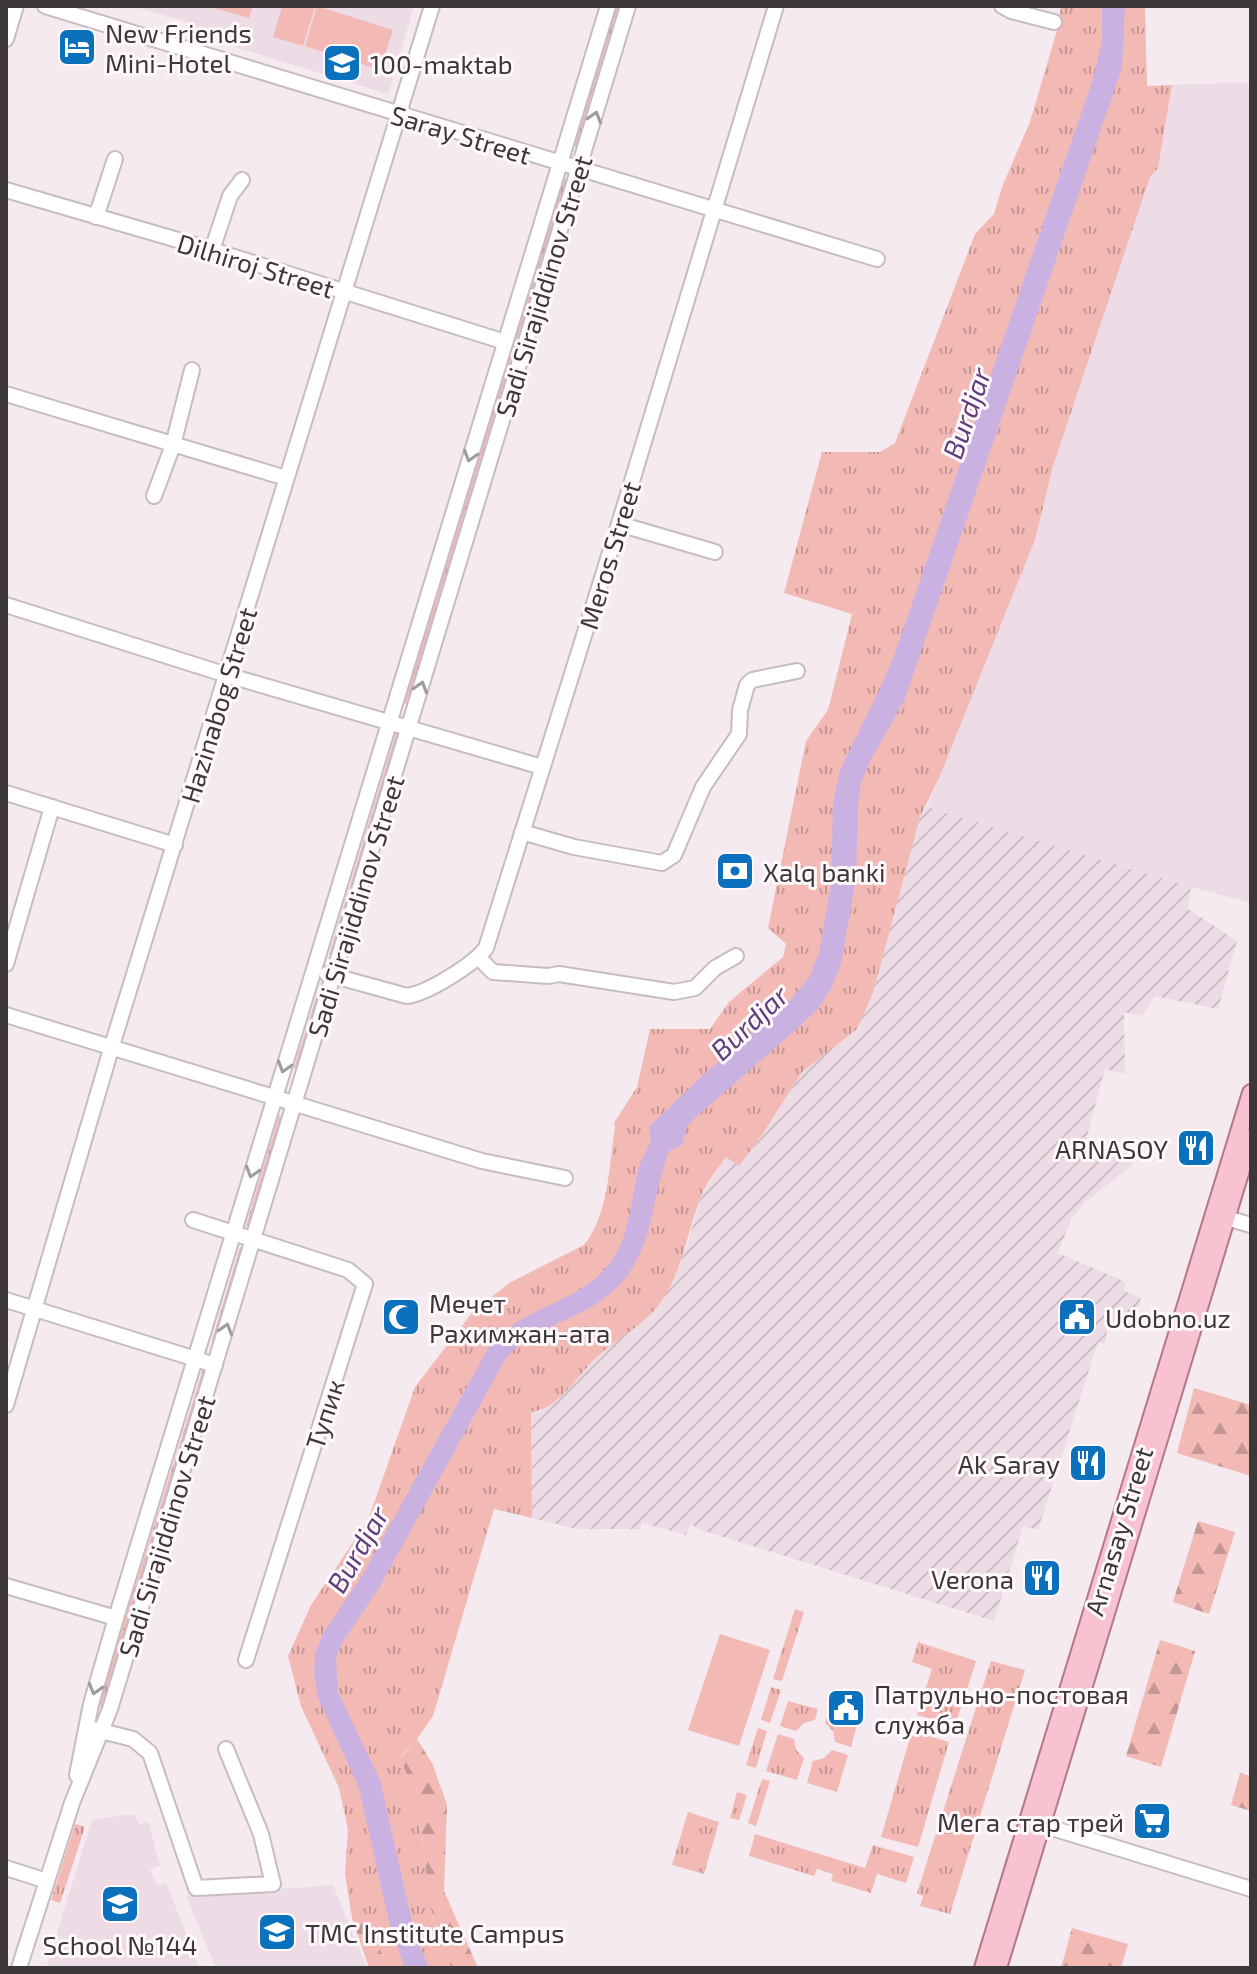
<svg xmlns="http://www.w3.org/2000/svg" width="1257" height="1974" font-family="'Exo 2',sans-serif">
  <defs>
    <pattern id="industrial-furrows" width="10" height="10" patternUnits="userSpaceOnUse" patternTransform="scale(2)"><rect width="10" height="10" fill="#eddce5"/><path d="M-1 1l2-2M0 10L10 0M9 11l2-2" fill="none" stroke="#ccbec5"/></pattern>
    <pattern id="grass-tufts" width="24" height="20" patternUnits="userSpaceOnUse" patternTransform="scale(2)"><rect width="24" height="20" fill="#f2b9b5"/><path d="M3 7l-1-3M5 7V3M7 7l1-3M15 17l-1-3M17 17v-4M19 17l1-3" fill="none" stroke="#c59794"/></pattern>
    <pattern id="forest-firs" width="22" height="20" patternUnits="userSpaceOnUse" patternTransform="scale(2)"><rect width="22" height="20" fill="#f2b9b5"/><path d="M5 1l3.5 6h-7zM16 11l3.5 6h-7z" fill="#c59794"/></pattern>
  </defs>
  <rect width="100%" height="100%" fill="#f4eaef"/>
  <!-- built -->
  <g fill="#eddce5">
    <polygon points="131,6 414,6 388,94 186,32 188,22"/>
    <polygon points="1251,82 1251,903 1191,887 927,807 1035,540 1053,466 1150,176 1158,167 1172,85"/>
    <polygon points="133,1814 140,1825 148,1821 160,1865 150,1870 157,1886 166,1882 199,1968 46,1968 92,1820"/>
    <polygon points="333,1885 367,1968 216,1968 186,1896"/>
  </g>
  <!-- industrial -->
  <polygon fill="url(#industrial-furrows)" points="927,807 1191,887 1188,909 1237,941 1218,1009 1155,996 1142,1016 1124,1012 1125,1074 1105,1069 1086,1140 1136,1151 1132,1165 1084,1203 1071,1219 1058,1253 1126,1282 1124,1291 1141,1298 1130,1329 1109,1323 1104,1344 1098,1342 1038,1530 1023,1526 994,1621 701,1530 690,1524 686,1535 642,1523 640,1529 577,1529 532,1518 531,1412 541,1411 556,1401 594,1360 662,1301 687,1245 701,1196 726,1156 739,1166 762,1135 802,1072 873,993 912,843 920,817"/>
  <!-- grass -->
  <g fill="url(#grass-tufts)">
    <polygon points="616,6 621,6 578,147 573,146"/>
    <path d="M1061,6H1145L1147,86L1172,85L1158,168L1150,177L1053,466L1035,540L939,778L920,817L873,993L857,1029L802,1072L762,1135L739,1166L726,1157C717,1170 705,1184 700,1199C687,1233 682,1272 661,1302C642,1328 613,1340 592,1362C574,1380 558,1409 531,1412L532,1518L494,1509L433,1716L417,1739L401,1756L416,1804L423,1841L429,1903L451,1968H388L371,1928L352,1918L345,1874L348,1830L339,1788L301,1706L288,1656L311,1605L368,1520L415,1387L472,1313L509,1283L584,1245C609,1214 609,1165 615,1127L614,1123L637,1087L650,1029H710L729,1002L783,957L786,944L768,928L806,741L828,710L852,614L784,593L822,452H880L895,443L975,234L994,214L1002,187L1030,122L1057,30Z"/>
    <polygon points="562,178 569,181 410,705 404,703"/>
    <polygon points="396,733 402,735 334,956 329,955"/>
    <polygon points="318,991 323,993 299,1070 294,1068"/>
    <polygon points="279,1116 285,1117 251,1227 246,1226"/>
    <polygon points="240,1247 244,1248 216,1342 212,1340"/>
    <polygon points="203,1369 208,1371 103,1708 98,1706"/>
    <polygon points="795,1609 804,1612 782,1681 773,1679"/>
    <polygon points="918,1642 976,1661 955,1726 917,1715 932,1669 912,1662"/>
    <polygon points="991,1661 1025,1670 950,1914 920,1906 923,1896 917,1893"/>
    <polygon points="771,1687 781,1690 770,1723 761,1720"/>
    <polygon points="788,1701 818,1709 815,1720 804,1723 796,1731 780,1726"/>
    <polygon points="829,1712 858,1721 851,1747 835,1742 833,1731 825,1723"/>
    <polygon points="758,1728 767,1731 756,1768 746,1765"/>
    <polygon points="912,1731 949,1742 918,1847 881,1837"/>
    <polygon points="778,1734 794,1739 796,1750 804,1758 797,1780 766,1771"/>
    <polygon points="832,1750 848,1755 837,1792 807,1783 813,1761 824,1758"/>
    <polygon points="762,1779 770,1781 756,1826 748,1823"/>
    <polygon points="737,1792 747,1795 739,1820 730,1818"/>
    <polygon points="688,1812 719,1822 704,1874 672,1865"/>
    <polygon points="75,1824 85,1827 60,1903 51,1900"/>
    <polygon points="755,1834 865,1868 873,1845 914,1857 906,1883 877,1874 871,1893 831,1881 833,1874 817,1869 814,1876 749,1856"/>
  </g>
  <!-- forest -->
  <g fill="url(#forest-firs)">
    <polygon points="1194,1388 1251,1405 1251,1476 1177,1453"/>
    <polygon points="1198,1521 1235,1532 1209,1614 1173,1602"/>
    <polygon points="1160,1640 1195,1651 1161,1767 1126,1756"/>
    <polygon points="417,1739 433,1765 447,1805 444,1891 478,1968 451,1968 429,1903 423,1841 416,1804 401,1757"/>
    <polygon points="1240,1773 1251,1776 1251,1811 1231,1805"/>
    <polygon points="352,1918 371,1928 388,1968 369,1968"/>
    <polygon points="1072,1928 1128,1944 1121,1968 1061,1968"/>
  </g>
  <!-- pitch -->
  <g fill="#f2b9b5">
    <polygon points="207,6 253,6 249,18"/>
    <polygon points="282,6 315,7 303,46 273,37"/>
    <polygon points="317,6 393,30 380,70 305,46"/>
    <polygon points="720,1634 770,1650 739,1746 688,1730"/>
  </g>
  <!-- water -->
  <path fill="#c9b2e2" d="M1102,6H1125L1122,68L904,701L869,763L861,784L858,805L856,878L841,964L831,989L817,1010L792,1033L697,1116L687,1126L682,1145L669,1151C647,1211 655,1271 591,1307C564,1323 526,1333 506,1358L379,1588L342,1643L336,1659L338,1692L380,1780L414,1931L429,1968H405L390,1926L359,1788L318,1698L314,1675L315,1654L323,1634L360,1579L490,1345C511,1319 545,1309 574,1293C631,1261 626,1222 639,1167C642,1158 650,1146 651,1138C651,1134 649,1130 650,1126L703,1075L788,1003L809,978L819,953L831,883L833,803L840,770L879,691L894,656L1093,79L1102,41Z"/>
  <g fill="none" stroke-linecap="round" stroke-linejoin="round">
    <defs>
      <g id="minor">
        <polyline points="45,6 877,259"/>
        <polyline points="1002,6 1011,11 1054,22"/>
        <polyline points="6,39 16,6"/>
        <polyline points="6,190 212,250 505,342"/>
        <polyline points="96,217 115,159"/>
        <polyline points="212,250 230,196 242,180"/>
        <polyline points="6,394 286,478"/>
        <polyline points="154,496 173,445 192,370"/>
        <polyline points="619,524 715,552"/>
        <polyline points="6,605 227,675 542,767"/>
        <polyline points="6,793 175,845"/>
        <polyline points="522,832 574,847 662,863 674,855 703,787 739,734 740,710 747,685 752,680 797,671"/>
        <polyline points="479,958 493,972 548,976 559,974 674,992 695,988 715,968 736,956"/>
        <polyline points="6,964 52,807"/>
        <path d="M327,974L407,996C428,993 473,965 486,948L619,524L776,6"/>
        <polyline points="6,1015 482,1161 565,1178"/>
        <polyline points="1226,1218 1251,1225"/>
        <polyline points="193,1220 348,1270 365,1284 246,1660"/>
        <polyline points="6,1300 215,1365"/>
        <polyline points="6,1405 111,1049 432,6"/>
        <polyline points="6,1586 116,1618"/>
        <polyline points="93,1729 133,1739 150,1753 196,1888 273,1884 261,1834 226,1749"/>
        <polyline points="77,1775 91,1704 116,1618 608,6"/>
        <polyline points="1042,1825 1251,1889"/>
        <polyline points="6,1868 47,1881"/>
        <polyline points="19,1968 72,1803 110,1709 628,6"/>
      </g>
      <g id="major">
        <polyline points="983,1968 1251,1093"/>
        <polyline points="998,1968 1251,1137"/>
      </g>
    </defs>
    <!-- minor casing -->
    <use href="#minor" stroke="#c6bcc1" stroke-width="18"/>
    <!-- major casing -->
    <use href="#major" stroke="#b47887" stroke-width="20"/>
    <!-- minor -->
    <use href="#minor" stroke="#fff" stroke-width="14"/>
    <!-- major -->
    <use href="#major" stroke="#f9c2d0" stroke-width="16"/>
  </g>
  <!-- one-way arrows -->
  <defs><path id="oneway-chevron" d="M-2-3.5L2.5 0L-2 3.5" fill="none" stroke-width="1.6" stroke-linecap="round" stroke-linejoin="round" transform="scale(2)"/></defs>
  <g stroke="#9e9c9c">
    <use href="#oneway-chevron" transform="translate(595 117) rotate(-73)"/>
    <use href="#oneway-chevron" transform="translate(470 456) rotate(107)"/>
    <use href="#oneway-chevron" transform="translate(421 687) rotate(-73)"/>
    <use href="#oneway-chevron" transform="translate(284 1067) rotate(107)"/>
    <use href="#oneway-chevron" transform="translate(252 1172) rotate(107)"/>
    <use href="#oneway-chevron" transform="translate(226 1329) rotate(-73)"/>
    <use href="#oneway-chevron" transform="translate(95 1689) rotate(106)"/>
  </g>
  <!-- icons -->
  <defs>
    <symbol id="hotel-square" viewBox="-11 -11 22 22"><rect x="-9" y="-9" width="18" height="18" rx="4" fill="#0c71bc" stroke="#fff9fc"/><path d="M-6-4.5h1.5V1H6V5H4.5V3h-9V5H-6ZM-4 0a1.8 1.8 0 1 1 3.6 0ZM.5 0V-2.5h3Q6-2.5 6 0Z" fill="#fff"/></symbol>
    <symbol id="school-square" viewBox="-11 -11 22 22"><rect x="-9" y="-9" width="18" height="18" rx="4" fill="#0c71bc" stroke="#fff9fc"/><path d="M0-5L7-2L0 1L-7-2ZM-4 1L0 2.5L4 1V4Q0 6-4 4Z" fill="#fff"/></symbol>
    <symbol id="bank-square" viewBox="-11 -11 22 22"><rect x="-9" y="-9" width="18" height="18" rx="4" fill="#0c71bc" stroke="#fff9fc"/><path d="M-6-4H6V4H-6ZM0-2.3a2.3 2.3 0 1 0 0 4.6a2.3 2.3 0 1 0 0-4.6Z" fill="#fff"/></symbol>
    <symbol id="restaurant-square" viewBox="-11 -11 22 22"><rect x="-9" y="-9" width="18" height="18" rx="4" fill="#0c71bc" stroke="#fff9fc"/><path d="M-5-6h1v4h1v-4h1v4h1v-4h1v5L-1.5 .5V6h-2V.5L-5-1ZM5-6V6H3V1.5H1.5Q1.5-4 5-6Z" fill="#fff"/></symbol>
    <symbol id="mosque-square" viewBox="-11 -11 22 22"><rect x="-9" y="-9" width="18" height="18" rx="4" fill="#0c71bc" stroke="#fff9fc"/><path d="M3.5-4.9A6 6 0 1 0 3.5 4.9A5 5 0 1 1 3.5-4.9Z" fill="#fff"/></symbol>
    <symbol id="civic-square" viewBox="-11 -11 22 22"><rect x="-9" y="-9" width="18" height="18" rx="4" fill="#0c71bc" stroke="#fff9fc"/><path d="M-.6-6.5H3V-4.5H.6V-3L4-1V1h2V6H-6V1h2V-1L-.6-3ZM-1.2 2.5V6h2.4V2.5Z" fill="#fff"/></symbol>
    <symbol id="supermarket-square" viewBox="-11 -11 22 22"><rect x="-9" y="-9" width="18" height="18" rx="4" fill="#0c71bc" stroke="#fff9fc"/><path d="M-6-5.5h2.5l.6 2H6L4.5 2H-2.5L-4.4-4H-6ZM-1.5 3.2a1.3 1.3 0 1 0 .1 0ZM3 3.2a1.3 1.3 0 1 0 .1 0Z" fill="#fff"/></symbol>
    <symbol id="university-square" viewBox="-11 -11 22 22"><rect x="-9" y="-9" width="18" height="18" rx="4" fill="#0c71bc" stroke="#fff9fc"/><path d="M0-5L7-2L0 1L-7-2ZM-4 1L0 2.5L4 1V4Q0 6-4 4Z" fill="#fff"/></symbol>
  </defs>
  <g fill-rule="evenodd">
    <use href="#hotel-square" x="55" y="25" width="44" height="44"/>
    <use href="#school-square" x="320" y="41" width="44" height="44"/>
    <use href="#bank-square" x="713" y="849" width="44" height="44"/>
    <use href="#restaurant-square" x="1174" y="1126" width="44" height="44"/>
    <use href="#mosque-square" x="379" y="1295" width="44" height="44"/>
    <use href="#civic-square" x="1055" y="1295" width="44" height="44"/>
    <use href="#restaurant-square" x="1066" y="1441" width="44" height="44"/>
    <use href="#restaurant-square" x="1020" y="1556" width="44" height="44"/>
    <use href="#civic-square" x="824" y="1686" width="44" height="44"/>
    <use href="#supermarket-square" x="1130" y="1799" width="44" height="44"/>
    <use href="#school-square" x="98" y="1882" width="44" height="44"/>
    <use href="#university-square" x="255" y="1910" width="44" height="44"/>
  </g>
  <g text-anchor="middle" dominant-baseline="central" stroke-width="6" stroke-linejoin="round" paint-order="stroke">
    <!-- poi labels -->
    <g font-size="26" fill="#3c383a" stroke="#fff9fc" text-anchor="start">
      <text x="105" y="32">New Friends<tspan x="105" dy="30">Mini-Hotel</tspan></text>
      <text x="370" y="63">100-maktab</text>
      <text x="763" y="871">Xalq banki</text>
      <text x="1168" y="1148" text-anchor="end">ARNASOY</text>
      <text x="429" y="1302">Мечет<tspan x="429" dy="30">Рахимжан-ата</tspan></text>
      <text x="1105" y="1317">Udobno.uz</text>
      <text x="1060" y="1463" text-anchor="end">Ak Saray</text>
      <text x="1014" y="1578" text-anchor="end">Verona</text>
      <text x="874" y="1693">Патрульно-постовая<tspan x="874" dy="30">служба</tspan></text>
      <text x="1124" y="1821" text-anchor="end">Мега стар трей</text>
      <text x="305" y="1932">TMC Institute Campus</text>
      <text x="120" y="1944" text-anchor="middle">School №144</text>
    </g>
    <!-- street labels -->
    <g font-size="26" fill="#3c383a" stroke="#fff9fc">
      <text transform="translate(461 134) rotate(17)">Saray Street</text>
      <text transform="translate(256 265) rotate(17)">Dilhiroj Street</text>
      <text transform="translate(543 286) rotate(-73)">Sadi Sirajiddinov Street</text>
      <text transform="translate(609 555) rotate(-73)">Meros Street</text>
      <text transform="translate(218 705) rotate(-73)">Hazinabog Street</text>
      <text transform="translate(355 906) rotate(-73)">Sadi Sirajiddinov Street</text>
      <text transform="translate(324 1414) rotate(-72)">Тупик</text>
      <text transform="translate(166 1526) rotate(-73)">Sadi Sirajiddinov Street</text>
      <text transform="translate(1118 1531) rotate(-73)">Arnasay Street</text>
    </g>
    <!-- water labels -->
    <g font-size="28" font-style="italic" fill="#5e3f7b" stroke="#fff9fc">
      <text transform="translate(966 413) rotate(-71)">Burdjar</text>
      <text transform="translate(749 1022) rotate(-43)">Burdjar</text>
      <text transform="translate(357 1549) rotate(-60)">Burdjar</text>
    </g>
  </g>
  <!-- border -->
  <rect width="1257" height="1974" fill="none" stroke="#3c383a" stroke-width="16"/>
</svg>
